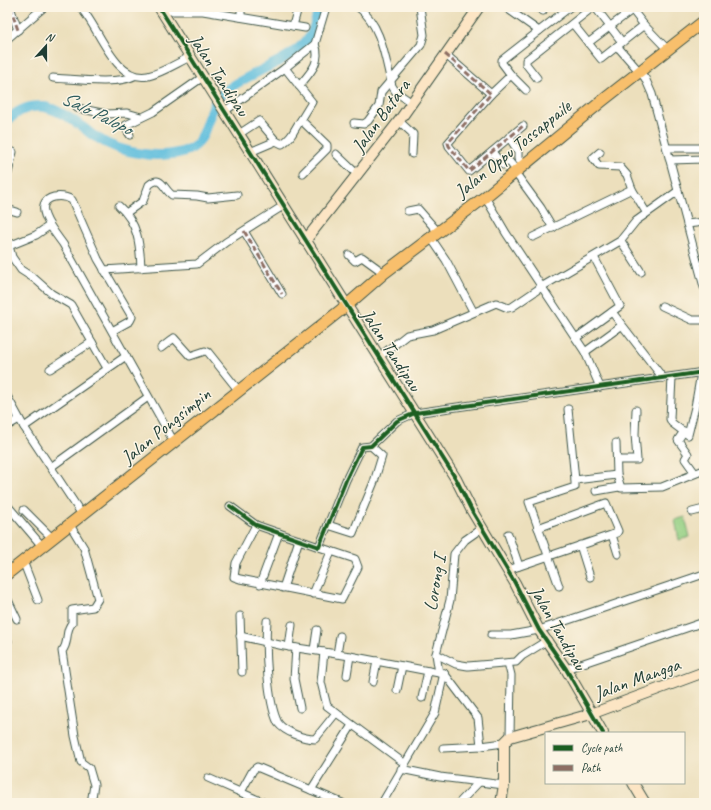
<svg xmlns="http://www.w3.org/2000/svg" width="711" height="810" font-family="Caveat,sans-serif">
  <rect width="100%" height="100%" fill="#fcf5e5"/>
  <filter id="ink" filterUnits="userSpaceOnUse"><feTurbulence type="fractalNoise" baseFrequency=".025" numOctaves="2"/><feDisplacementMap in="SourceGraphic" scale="8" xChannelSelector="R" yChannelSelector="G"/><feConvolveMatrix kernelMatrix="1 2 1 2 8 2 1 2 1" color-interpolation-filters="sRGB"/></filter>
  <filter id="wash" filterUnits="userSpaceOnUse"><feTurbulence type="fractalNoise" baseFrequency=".012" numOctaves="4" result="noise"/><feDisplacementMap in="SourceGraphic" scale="16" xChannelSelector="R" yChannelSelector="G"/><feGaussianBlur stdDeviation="0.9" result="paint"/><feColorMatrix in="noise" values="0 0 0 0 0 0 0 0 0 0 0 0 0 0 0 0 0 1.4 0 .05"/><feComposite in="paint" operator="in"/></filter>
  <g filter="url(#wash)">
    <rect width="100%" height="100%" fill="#ecdfbc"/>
    <!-- green -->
    <polygon fill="#95d084" stroke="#5a865c" points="685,517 690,537 679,540 675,520"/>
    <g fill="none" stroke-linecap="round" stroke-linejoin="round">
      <!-- river -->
      <path stroke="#5fbedd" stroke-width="10" d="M7,121C34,94 58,109 84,128C88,131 91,135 96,137C109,146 128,152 144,154C158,156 179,155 192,148C209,138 206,107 224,92C247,73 295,60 310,36C315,27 317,17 319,7"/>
    </g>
  </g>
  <g filter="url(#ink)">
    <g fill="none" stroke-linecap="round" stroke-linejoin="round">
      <defs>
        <g id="street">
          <polyline points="10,7 18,30"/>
          <path d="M80,7C99,26 114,83 148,76C162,73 177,63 190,57"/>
          <path d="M358,7C382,25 385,59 392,86L396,92L412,103"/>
          <polyline points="505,7 539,31 570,7"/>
          <polyline points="537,7 543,11"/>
          <polyline points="595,7 622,42"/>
          <polyline points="630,7 644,25 668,50"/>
          <polyline points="161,11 203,11 305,28"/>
          <polyline points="241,17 241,7"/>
          <polyline points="573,24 601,59 644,25"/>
          <polyline points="293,26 298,7"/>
          <polyline points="7,39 44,7"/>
          <polyline points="588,43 632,10"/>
          <polyline points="617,46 645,78 652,94 704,287"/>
          <polyline points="445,54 491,94 448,143 449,146 469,171 523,126"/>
          <polyline points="285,68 312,102 301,120 327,145 327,149 303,173"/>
          <path d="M53,78C73,79 118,85 134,76"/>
          <polyline points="537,78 526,64 526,60 593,7"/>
          <path d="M299,86C310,73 322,62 315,44"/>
          <polyline points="526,90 511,75 502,63 502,60 539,31"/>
          <polyline points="491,94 511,75"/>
          <polyline points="77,108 107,114 127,113 141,117"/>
          <polyline points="225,111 285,68 315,44 326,7"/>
          <polyline points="399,121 413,134 412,154"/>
          <polyline points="354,123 364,124 368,121 379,106 381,92 421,45 424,35 420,7"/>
          <polyline points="239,134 259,121 276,141"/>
          <polyline points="130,135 125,127 126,125 153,112 203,77"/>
          <polyline points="509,137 518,151 518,159 523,164"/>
          <polyline points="667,148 704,148"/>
          <path d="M250,152L276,141L282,144C294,136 293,130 301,120"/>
          <polyline points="492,152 503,165 508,160 516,170"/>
          <polyline points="600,152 593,158 599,166 620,167 627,175 632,189"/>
          <polyline points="336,154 358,175"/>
          <polyline points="670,160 704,159"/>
          <polyline points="514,171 541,208 553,228"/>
          <polyline points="7,177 13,152"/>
          <polyline points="485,197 506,233 585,352 621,326"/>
          <path d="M119,206C138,223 140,244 141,268"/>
          <polyline points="7,209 17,212"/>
          <polyline points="408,211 418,209 438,232"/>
          <path d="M126,213L143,201L149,185C162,174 163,189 172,195L197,196L208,198L237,195"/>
          <polyline points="687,224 704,222"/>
          <polyline points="244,231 282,294"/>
          <polyline points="533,237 632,189 646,212"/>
          <polyline points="431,238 446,260 473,311"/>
          <polyline points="621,241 641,272"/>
          <polyline points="7,246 9,246 12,257 21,270 35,279 52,294 71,305 92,342 50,369"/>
          <polyline points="9,246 36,235 49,226"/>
          <polyline points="349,255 355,261 362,257 384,273"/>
          <polyline points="104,270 197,264 226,242 283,206"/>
          <polyline points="662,306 692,320 704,320"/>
          <polyline points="612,312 663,378"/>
          <path d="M112,331L130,321L132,317L98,259L72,200C67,197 60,196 54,197C29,203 56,234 63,244L174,442"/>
          <polyline points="576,338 620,306 594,257"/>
          <polyline points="92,342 107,368"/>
          <polyline points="161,348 174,338 190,356 205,351 208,352 239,391"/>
          <polyline points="585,352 600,387"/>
          <polyline points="379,357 407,335 433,330 496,303 508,308 512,307 543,286 620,241 636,221 678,191"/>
          <polyline points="672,377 670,419 672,423 688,435 695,407 701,373"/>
          <polyline points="7,396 24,427 83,516"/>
          <polyline points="568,409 575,480 617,475"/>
          <polyline points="7,426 19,419"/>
          <polyline points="24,427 126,356"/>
          <polyline points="684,431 678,440 688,454 685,459 695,473"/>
          <polyline points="616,443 617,475 621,488 662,487 704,470"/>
          <polyline points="617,460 637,460 635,434 636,410"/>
          <polyline points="51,467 148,397"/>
          <polyline points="596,491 619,487"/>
          <polyline points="7,505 42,546"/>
          <polyline points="230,506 256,525 319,547 346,480 362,447 371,446 397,421 415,413 704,372"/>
          <polyline points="24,510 52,538"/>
          <polyline points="692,512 704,509"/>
          <path d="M70,525L84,548L98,599L93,607L72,610V623C64,631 70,643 62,651L75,736L81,762L89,768L94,785L91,803"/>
          <polyline points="256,525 236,563 234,577 240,579 342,599 358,567 355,559 319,547"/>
          <polyline points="328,525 353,533 374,482 382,456 371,446"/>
          <polyline points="508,534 519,566"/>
          <polyline points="612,535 618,554"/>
          <polyline points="580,545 590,577"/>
          <polyline points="23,561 38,600"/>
          <polyline points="508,570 617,533 618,531 606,503 538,528"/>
          <polyline points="260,584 279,533"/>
          <polyline points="559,586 529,502 575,487 575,480"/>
          <polyline points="283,588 299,540"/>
          <polyline points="313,594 331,552"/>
          <polyline points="7,598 17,619"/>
          <polyline points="240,616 242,672"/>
          <path d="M267,621C265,646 267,701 278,723C285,732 304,739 315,739L336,713"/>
          <polyline points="491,635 511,635 539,630 704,574"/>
          <polyline points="240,636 284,646 350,656 439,673"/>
          <polyline points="7,639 8,641"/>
          <polyline points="289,647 292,625"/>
          <polyline points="296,648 294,679 300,708"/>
          <polyline points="314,650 317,630"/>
          <polyline points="324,652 321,682 327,706 404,763"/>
          <polyline points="337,654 340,636"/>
          <polyline points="436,654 456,664 468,666 516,662 522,656 548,640"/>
          <polyline points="508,663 511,675 510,737"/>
          <polyline points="566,669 704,622"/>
          <polyline points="444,673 478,718 481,746 504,743"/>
          <polyline points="347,675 350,656"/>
          <polyline points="373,682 377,661"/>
          <polyline points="397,690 402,666"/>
          <polyline points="422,698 428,671"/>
          <polyline points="443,748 481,746"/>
          <polyline points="401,769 440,777 504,785"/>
          <polyline points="208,778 265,803"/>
          <polyline points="311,790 352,725"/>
          <polyline points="241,792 253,770 257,767 342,803"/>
          <polyline points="382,803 435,713 444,673 439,673 436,654 450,600 454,554 465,540 482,528"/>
          <polyline points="459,803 479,782"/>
        </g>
        <g id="secondary">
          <polyline points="159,7 456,479 472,511 515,583 539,630 566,669 603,733"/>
          <polyline points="305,241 399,121 479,7"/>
          <polyline points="633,783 645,803"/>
          <polyline points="501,803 504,785 504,743 510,737 591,714 704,672"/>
        </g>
        <polyline id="primary" points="7,574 346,306 384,273 485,197 602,101 704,21"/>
      </defs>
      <!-- street casing -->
      <use href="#street" stroke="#3e5548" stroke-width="9"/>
      <!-- secondary casing -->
      <use href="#secondary" stroke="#3e5548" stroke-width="12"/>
      <!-- primary casing -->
      <use href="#primary" stroke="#3e5548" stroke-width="13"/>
      <!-- street -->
      <use href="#street" stroke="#fff" stroke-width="7"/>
      <!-- secondary -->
      <use href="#secondary" stroke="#fce5c4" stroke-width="10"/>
      <!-- primary -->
      <use href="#primary" stroke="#f8bf6c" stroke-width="11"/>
      <!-- quiet -->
      <g stroke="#8d6e63" stroke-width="3" stroke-dasharray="6 3" stroke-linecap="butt">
        <polyline points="10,7 18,30"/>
        <polyline points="445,54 491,94 448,143 449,146 469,171 523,126"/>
        <polyline points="244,231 282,294"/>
      </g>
      <defs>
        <g id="cycleway">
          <polyline points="159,7 456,479 472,511 515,583 539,630 566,669 603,733"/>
          <polyline points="230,506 256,525 319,547 346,480 362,447 371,446 397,421 415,413 704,372"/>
        </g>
      </defs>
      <!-- cycleway casing -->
      <use href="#cycleway" stroke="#fcf5e5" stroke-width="6"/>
      <!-- cycleway -->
      <use href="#cycleway" stroke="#1b5e20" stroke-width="4"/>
    </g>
  </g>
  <g text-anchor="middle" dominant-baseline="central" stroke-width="3" stroke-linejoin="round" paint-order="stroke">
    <!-- street labels -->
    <g font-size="19" fill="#1f3d34" stroke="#fcf5e5">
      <text transform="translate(219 75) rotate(57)">Jalan Tandipau</text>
      <text transform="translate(381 116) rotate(-54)">Jalan Batara</text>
      <text transform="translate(513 149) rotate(-39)">Jalan Oppu Tossappaile</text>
      <text transform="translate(391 350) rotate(57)">Jalan Tandipau</text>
      <text transform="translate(166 426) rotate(-39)">Jalan Pongsimpin</text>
      <text transform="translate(435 583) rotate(-80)">Lorong I</text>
      <text transform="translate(558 628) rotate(60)">Jalan Tandipau</text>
      <text transform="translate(637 679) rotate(-20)">Jalan Mangga</text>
    </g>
    <!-- water labels -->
    <g font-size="20" font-style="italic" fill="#2f5d5e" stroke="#fcf5e5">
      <text transform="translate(97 113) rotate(26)">Salo Palopo</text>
    </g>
  </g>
  <!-- margin -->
  <rect width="711" height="810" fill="none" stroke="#fcf5e5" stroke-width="24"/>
  <!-- legend -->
  <rect x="545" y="732" width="140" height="52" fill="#fcf5e5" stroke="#a4ab9e"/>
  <rect x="553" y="745" width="20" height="6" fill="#1b5e20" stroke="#a4ab9e"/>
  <text x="581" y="752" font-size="12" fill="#1f3d34">Cycle path</text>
  <rect x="553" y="765" width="20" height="6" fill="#8d6e63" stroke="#a4ab9e"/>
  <text x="581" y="772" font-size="12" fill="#1f3d34">Path</text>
  <!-- north arrow -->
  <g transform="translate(46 46) rotate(21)" stroke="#fcf5e5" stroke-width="3" paint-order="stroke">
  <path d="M0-3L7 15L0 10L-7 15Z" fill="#1f3d34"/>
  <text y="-6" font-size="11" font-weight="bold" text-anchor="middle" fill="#1f3d34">N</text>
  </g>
</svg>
